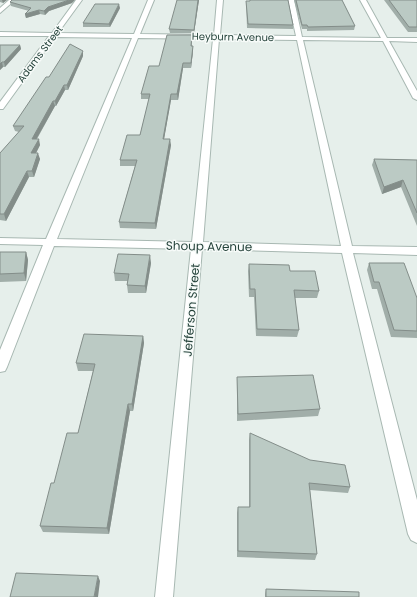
<svg xmlns="http://www.w3.org/2000/svg" width="417" height="597" font-family="Poppins,sans-serif">
  <rect width="100%" height="100%" fill="#e6efeb"/>
  <g fill="none" stroke-linecap="round" stroke-linejoin="round">
    <defs>
      <g id="minor">
        <polygon points="9,0 15,0 0,13 0,8"/>
        <path d="M76,0H82L58,33L134,34L148,0H154L140,34L214,35L217,0H223L220,35L296,36L288,0H294L302,37L381,38L360,0H366L387,38H417V42L389,41L417,91V100L413,98L383,41L303,40L352,246L417,247V255L353,253L417,500V543L411,540L408,534L342,253L202,249L173,597H155L191,249L54,246L7,367L5,371L0,372V350L43,245L0,244V238L46,239L132,38L55,37L3,109H0V102L49,36H0V32L52,33ZM138,38L213,39L192,242L57,239ZM219,39L297,40L341,246L203,242Z"/>
      </g>
    </defs>
    <!-- minor casing -->
    <use href="#minor" stroke="#a8b8b2" stroke-width="2"/>
    <!-- minor -->
    <use href="#minor" fill="#fff" fill-rule="evenodd"/>
  </g>
  <!-- wall -->
  <g fill="#a1aea9">
    <polygon points="0,0 7,0 3,3 0,2"/>
    <polygon points="199,0 194,33 170,33 169,29"/>
    <polygon points="250,0 288,0 293,25 293,29 247,28 246,1 250,1"/>
    <polygon points="294,0 342,0 355,26 354,30 307,31 307,29 302,29"/>
    <polygon points="384,0 417,0 417,32 408,32"/>
    <polygon points="10,2 72,3 49,11 45,15 40,14 26,18 25,14 29,11 11,6"/>
    <polygon points="120,8 110,27 83,27 83,23"/>
    <polygon points="192,35 192,46 193,51 191,68 183,68 178,100 171,100 164,139 171,145 156,229 120,228 119,222 135,166 120,166 120,160 140,135 149,99 141,99 141,94 159,66"/>
    <polygon points="0,45 20,45 21,49 5,67 3,67 0,70"/>
    <polygon points="83,56 68,90 65,90 56,106 55,106 37,139 40,145 36,153 40,159 34,177 29,177 6,221 0,220 0,153 19,132 15,131 13,126 49,77"/>
    <polygon points="374,159 417,160 417,226 401,187 382,194 372,165"/>
    <polygon points="0,252 26,252 28,260 26,281 0,282"/>
    <polygon points="151,263 146,293 128,293 127,285 128,281 115,281 114,273"/>
    <polygon points="369,263 417,298 417,338 391,337 377,289 372,289 367,270"/>
    <polygon points="249,264 290,271 319,291 317,298 295,298 299,330 297,337 256,336 254,297 249,297 248,271"/>
    <polygon points="143,336 144,343 133,411 130,411 109,534 43,532 40,526 54,483 78,433 93,371 78,371 76,363"/>
    <polygon points="237,377 320,409 318,416 237,421"/>
    <polygon points="250,433 350,487 348,493 310,490 317,554 315,560 237,557 237,513 238,507 249,507 249,440"/>
    <polygon points="266,589 359,597 265,597 265,594"/>
  </g>
  <!-- shaded-wall -->
  <g fill="#838d89">
    <polygon points="2,0 7,0 3,3"/>
    <polygon points="69,0 75,0 72,3 49,11 45,15 44,11 48,7"/>
    <polygon points="198,0 199,0 194,33 194,30"/>
    <polygon points="119,4 120,8 110,27 109,24"/>
    <polygon points="39,10 40,14 26,18 25,14"/>
    <polygon points="20,45 21,49 5,67 4,62"/>
    <polygon points="193,46 193,51 191,68 191,63"/>
    <polygon points="83,51 83,56 68,90 67,85"/>
    <polygon points="2,62 3,67 0,70 0,64"/>
    <polygon points="183,63 183,68 178,100 177,94"/>
    <polygon points="64,85 65,90 56,106 55,101"/>
    <polygon points="171,94 171,100 163,145 163,139"/>
    <polygon points="53,101 55,106 33,145 32,139"/>
    <polygon points="39,139 40,145 33,159 31,153"/>
    <polygon points="170,139 171,145 156,229 155,223"/>
    <polygon points="38,153 40,159 34,177 32,171"/>
    <polygon points="27,171 29,177 6,221 4,214"/>
    <polygon points="403,180 401,187 382,194 384,187"/>
    <polygon points="26,252 28,260 26,281 24,273"/>
    <polygon points="150,255 151,263 146,293 145,286"/>
    <polygon points="143,336 144,343 133,411 132,404"/>
    <polygon points="128,404 130,411 109,534 107,528"/>
    <polygon points="98,576 100,581 98,597 94,597"/>
  </g>
  <!-- building -->
  <g fill="#bbcac4" stroke="#838d89">
    <polygon points="12,0 69,0 48,7 44,11 39,10 25,14 31,8 10,2"/>
    <polygon points="177,0 198,0 194,30 169,29"/>
    <polygon points="250,0 288,0 293,25 248,24 246,1 250,1"/>
    <polygon points="296,0 342,0 355,26 308,27 307,25 302,25"/>
    <polygon points="389,0 417,0 417,27 409,27"/>
    <polygon points="95,4 119,4 109,24 83,23"/>
    <polygon points="167,35 192,35 191,46 193,46 191,63 183,63 177,94 171,94 163,139 170,139 155,223 119,222 137,160 120,160 127,135 140,135 150,94 141,94 149,66 159,66"/>
    <polygon points="70,44 83,51 67,85 64,85 55,101 53,101 32,139 39,139 31,153 38,153 32,171 27,171 4,214 0,214 0,153 24,126 13,126 46,77 49,77"/>
    <polygon points="0,45 20,45 4,62 2,62 0,64"/>
    <polygon points="374,159 417,160 417,213 403,180 384,187"/>
    <polygon points="0,252 26,252 24,273 0,274"/>
    <polygon points="118,254 150,255 145,286 127,285 129,274 114,273"/>
    <polygon points="369,263 404,263 417,298 417,331 394,330 379,282 374,282"/>
    <polygon points="249,264 289,265 290,271 315,271 319,291 294,290 299,330 257,329 255,289 250,289"/>
    <polygon points="84,334 143,336 132,404 128,404 107,528 40,526 51,483 54,483 67,433 78,433 95,364 76,363"/>
    <polygon points="313,375 320,409 238,414 237,377"/>
    <polygon points="250,433 310,460 345,465 350,487 309,483 317,554 238,551 238,507 250,507"/>
    <polygon points="16,573 98,576 94,597 10,597"/>
    <polygon points="266,589 359,592 359,597 266,597"/>
  </g>
  <g text-anchor="middle" dominant-baseline="central" stroke-width="3" stroke-linejoin="round" paint-order="stroke">
    <!-- far-street labels -->
    <g font-size="10" fill="#24423a" stroke="#f7fbf9">
      <text transform="translate(233 37) rotate(1)">Heyburn Avenue</text>
      <text transform="translate(40 54) rotate(-53)">Adams Street</text>
    </g>
    <!-- street labels -->
    <g font-size="12" fill="#24423a" stroke="#f7fbf9">
      <text transform="translate(209 246) rotate(1)">Shoup Avenue</text>
      <text transform="translate(191 310) rotate(-85)">Jefferson Street</text>
    </g>
  </g>
</svg>
